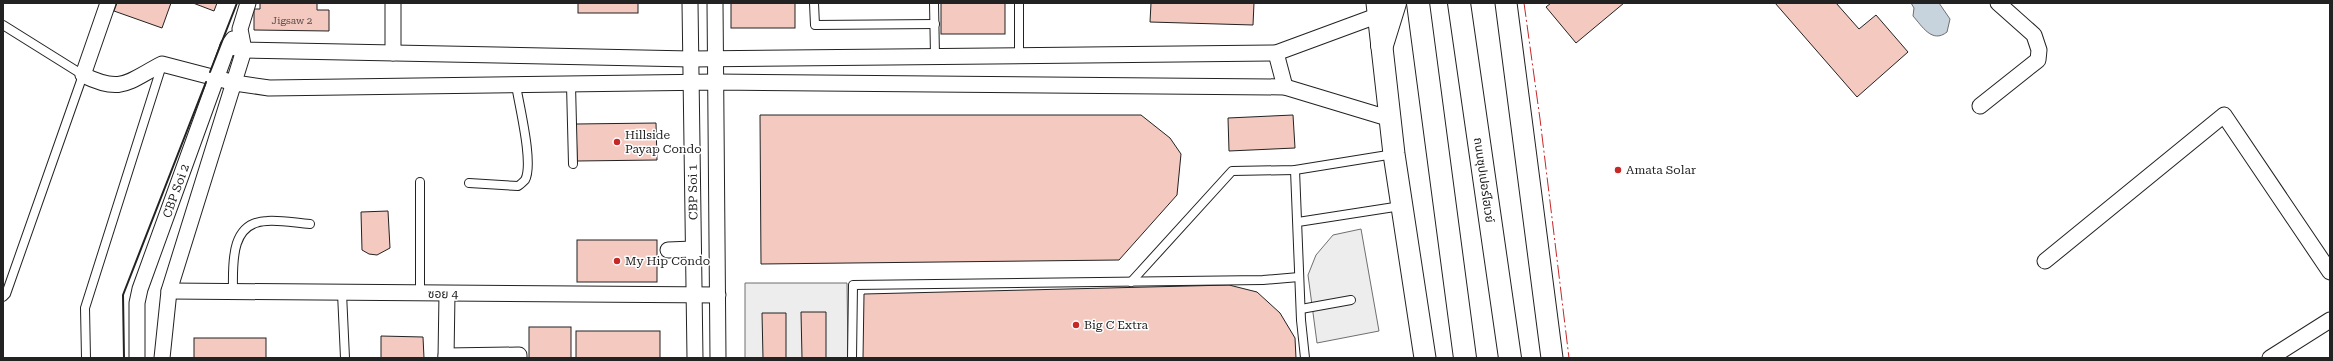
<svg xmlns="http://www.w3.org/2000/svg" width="2333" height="361" font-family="'Roboto Serif','Noto Sans Thai',serif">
  <rect width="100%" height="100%" fill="#fff"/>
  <!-- parking -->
  <g fill="#ededed" stroke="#6f6f6f">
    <polygon points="1361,229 1379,331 1317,343 1308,275 1316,255 1333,235"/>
    <polygon points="745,283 847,283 848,358 745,358"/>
  </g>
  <!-- water -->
  <path fill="#c7d3dd" stroke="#6f6f6f" d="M1911,3H1939L1950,19L1947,32C1932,44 1922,26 1913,16L1914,8Z"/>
  <!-- building -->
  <g fill="#f3c9c0" stroke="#222">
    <polygon points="117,3 171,3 162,28 114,11"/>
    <polygon points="193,3 217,3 214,11"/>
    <polygon points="260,3 317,3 317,10 329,10 329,31 254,30 254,9 260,9"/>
    <rect x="578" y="3" width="60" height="10"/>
    <rect x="731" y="3" width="64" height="25"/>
    <rect x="941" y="3" width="64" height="31"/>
    <polygon points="1151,3 1254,3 1253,25 1150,22"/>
    <polygon points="1551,3 1624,3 1576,43 1546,7"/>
    <polygon points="1775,3 1836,3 1859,29 1876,15 1908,52 1857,97"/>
    <polygon points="760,115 1141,115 1170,138 1181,154 1177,195 1119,260 761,264"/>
    <polygon points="1293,115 1295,148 1229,151 1228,118"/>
    <polygon points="656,123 657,160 577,161 576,124"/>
    <polygon points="388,211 390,248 377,255 369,254 362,250 361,212"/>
    <rect x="577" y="240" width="80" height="42"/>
    <polygon points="1229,285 1257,292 1280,313 1295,338 1296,358 863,358 864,294"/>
    <polygon points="801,312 826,312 826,358 802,358"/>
    <polygon points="762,313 786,313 786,358 763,358"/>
    <rect x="529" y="327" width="42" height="31"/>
    <rect x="576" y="331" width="84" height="27"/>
    <polygon points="381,336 423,337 424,358 381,358"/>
    <rect x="194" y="338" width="72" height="20"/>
  </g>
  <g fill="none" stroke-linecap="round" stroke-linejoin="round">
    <defs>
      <g id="lane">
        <polyline points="814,3 815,25 935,24"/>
        <polyline points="934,3 935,56"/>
        <polyline points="3,25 83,75 6,294 3,297"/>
        <polyline points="1019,55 1019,3"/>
        <polyline points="571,85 573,164"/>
        <polyline points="1295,170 1301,320 1305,358"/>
        <path d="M469,183L518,186C520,185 523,182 525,180C534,164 519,105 516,85"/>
        <polyline points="1298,222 1401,206"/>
        <polyline points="1131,282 1232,171 1295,170 1394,154"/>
        <path d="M233,292C233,266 229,222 267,221C281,220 296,223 310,224"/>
        <polyline points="342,293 345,358"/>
        <polyline points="420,293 420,182"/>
        <polyline points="1301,309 1351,300"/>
        <polyline points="86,358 85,308 162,65"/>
        <polyline points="852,358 853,285 1263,280 1299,277"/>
      </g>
      <g id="street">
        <path d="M108,3L83,75C122,94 127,82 162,64L235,83L269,88L716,82L1285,87L1391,119"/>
        <polyline points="393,3 393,53"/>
        <polyline points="690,3 695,358"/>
        <polyline points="715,3 718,358"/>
        <polyline points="228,46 244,50 691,59 1276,53 1379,15"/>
        <polyline points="1276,53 1285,87"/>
        <polyline points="1980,106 2038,60 2039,50 2034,35 1998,3"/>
        <polyline points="668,250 693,249"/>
        <polyline points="2045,261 2224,115 2330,272"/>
        <polyline points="169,291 718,295"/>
        <polyline points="446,356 519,355 519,358"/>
        <polyline points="137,358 137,303 140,289 228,46 233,39"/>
        <polyline points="162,358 169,291 244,50 240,29 248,3"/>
        <polyline points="446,358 447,294"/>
        <polyline points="2270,358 2330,320"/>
      </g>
      <g id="secondary">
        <polyline points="1377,3 1394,154 1425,358"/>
        <polyline points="1506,3 1552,358"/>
      </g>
      <g id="highway">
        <polyline points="1418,3 1465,358"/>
        <polyline points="1459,3 1510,358"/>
        <polyline points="1382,45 1395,3"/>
      </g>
    </defs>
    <!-- lane casing -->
    <use href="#lane" stroke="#222" stroke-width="10"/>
    <!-- street casing -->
    <use href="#street" stroke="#222" stroke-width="17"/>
    <!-- secondary casing -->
    <use href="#secondary" stroke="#222" stroke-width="23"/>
    <!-- highway casing -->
    <use href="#highway" stroke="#222" stroke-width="24"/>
    <!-- lane -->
    <use href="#lane" stroke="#fff" stroke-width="8"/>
    <!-- street -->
    <use href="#street" stroke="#fff" stroke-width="15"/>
    <!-- secondary -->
    <use href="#secondary" stroke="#fff" stroke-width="21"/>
    <!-- highway -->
    <use href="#highway" stroke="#fff" stroke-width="22"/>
    <!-- wall -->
    <g stroke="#222" stroke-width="2">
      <polyline points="210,72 237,3"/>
      <polyline points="124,358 123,295 206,82"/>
    </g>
    <!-- power -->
    <polyline stroke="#c62828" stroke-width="1" stroke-dasharray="14 3 2 3" stroke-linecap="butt" points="1524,3 1540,119 1569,358"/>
  </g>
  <!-- markers -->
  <g fill="#c62828" stroke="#fff" stroke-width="1.5">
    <circle cx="617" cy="142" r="4"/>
    <circle cx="1618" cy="170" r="4"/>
    <circle cx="617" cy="261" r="4"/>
    <circle cx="1076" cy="325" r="4"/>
  </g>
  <g text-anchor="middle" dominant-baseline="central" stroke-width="3" stroke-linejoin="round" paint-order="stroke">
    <!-- number labels -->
    <g font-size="10" fill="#564c4a">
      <text x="292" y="20">Jigsaw 2</text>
    </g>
    <!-- poi labels -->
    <g font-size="12" fill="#222" stroke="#fff" text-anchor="start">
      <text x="625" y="135">Hillside<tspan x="625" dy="14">Payap Condo</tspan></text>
      <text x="1626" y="170">Amata Solar</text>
      <text x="625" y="261">My Hip Condo</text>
      <text x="1084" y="325">Big C Extra</text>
    </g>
    <!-- street labels -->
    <g font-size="12" fill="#222" stroke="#fff">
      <text transform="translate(1484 180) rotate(82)">ถนนซุปเปอร์ไฮเวย์</text>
      <text transform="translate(176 191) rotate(-70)">CBP Soi 2</text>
      <text transform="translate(693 192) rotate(-91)">CBP Soi 1</text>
      <text transform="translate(443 294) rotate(1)">ซอย 4</text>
    </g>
  </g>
  <!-- border -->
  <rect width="2333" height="361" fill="none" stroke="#222222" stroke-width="8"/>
</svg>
